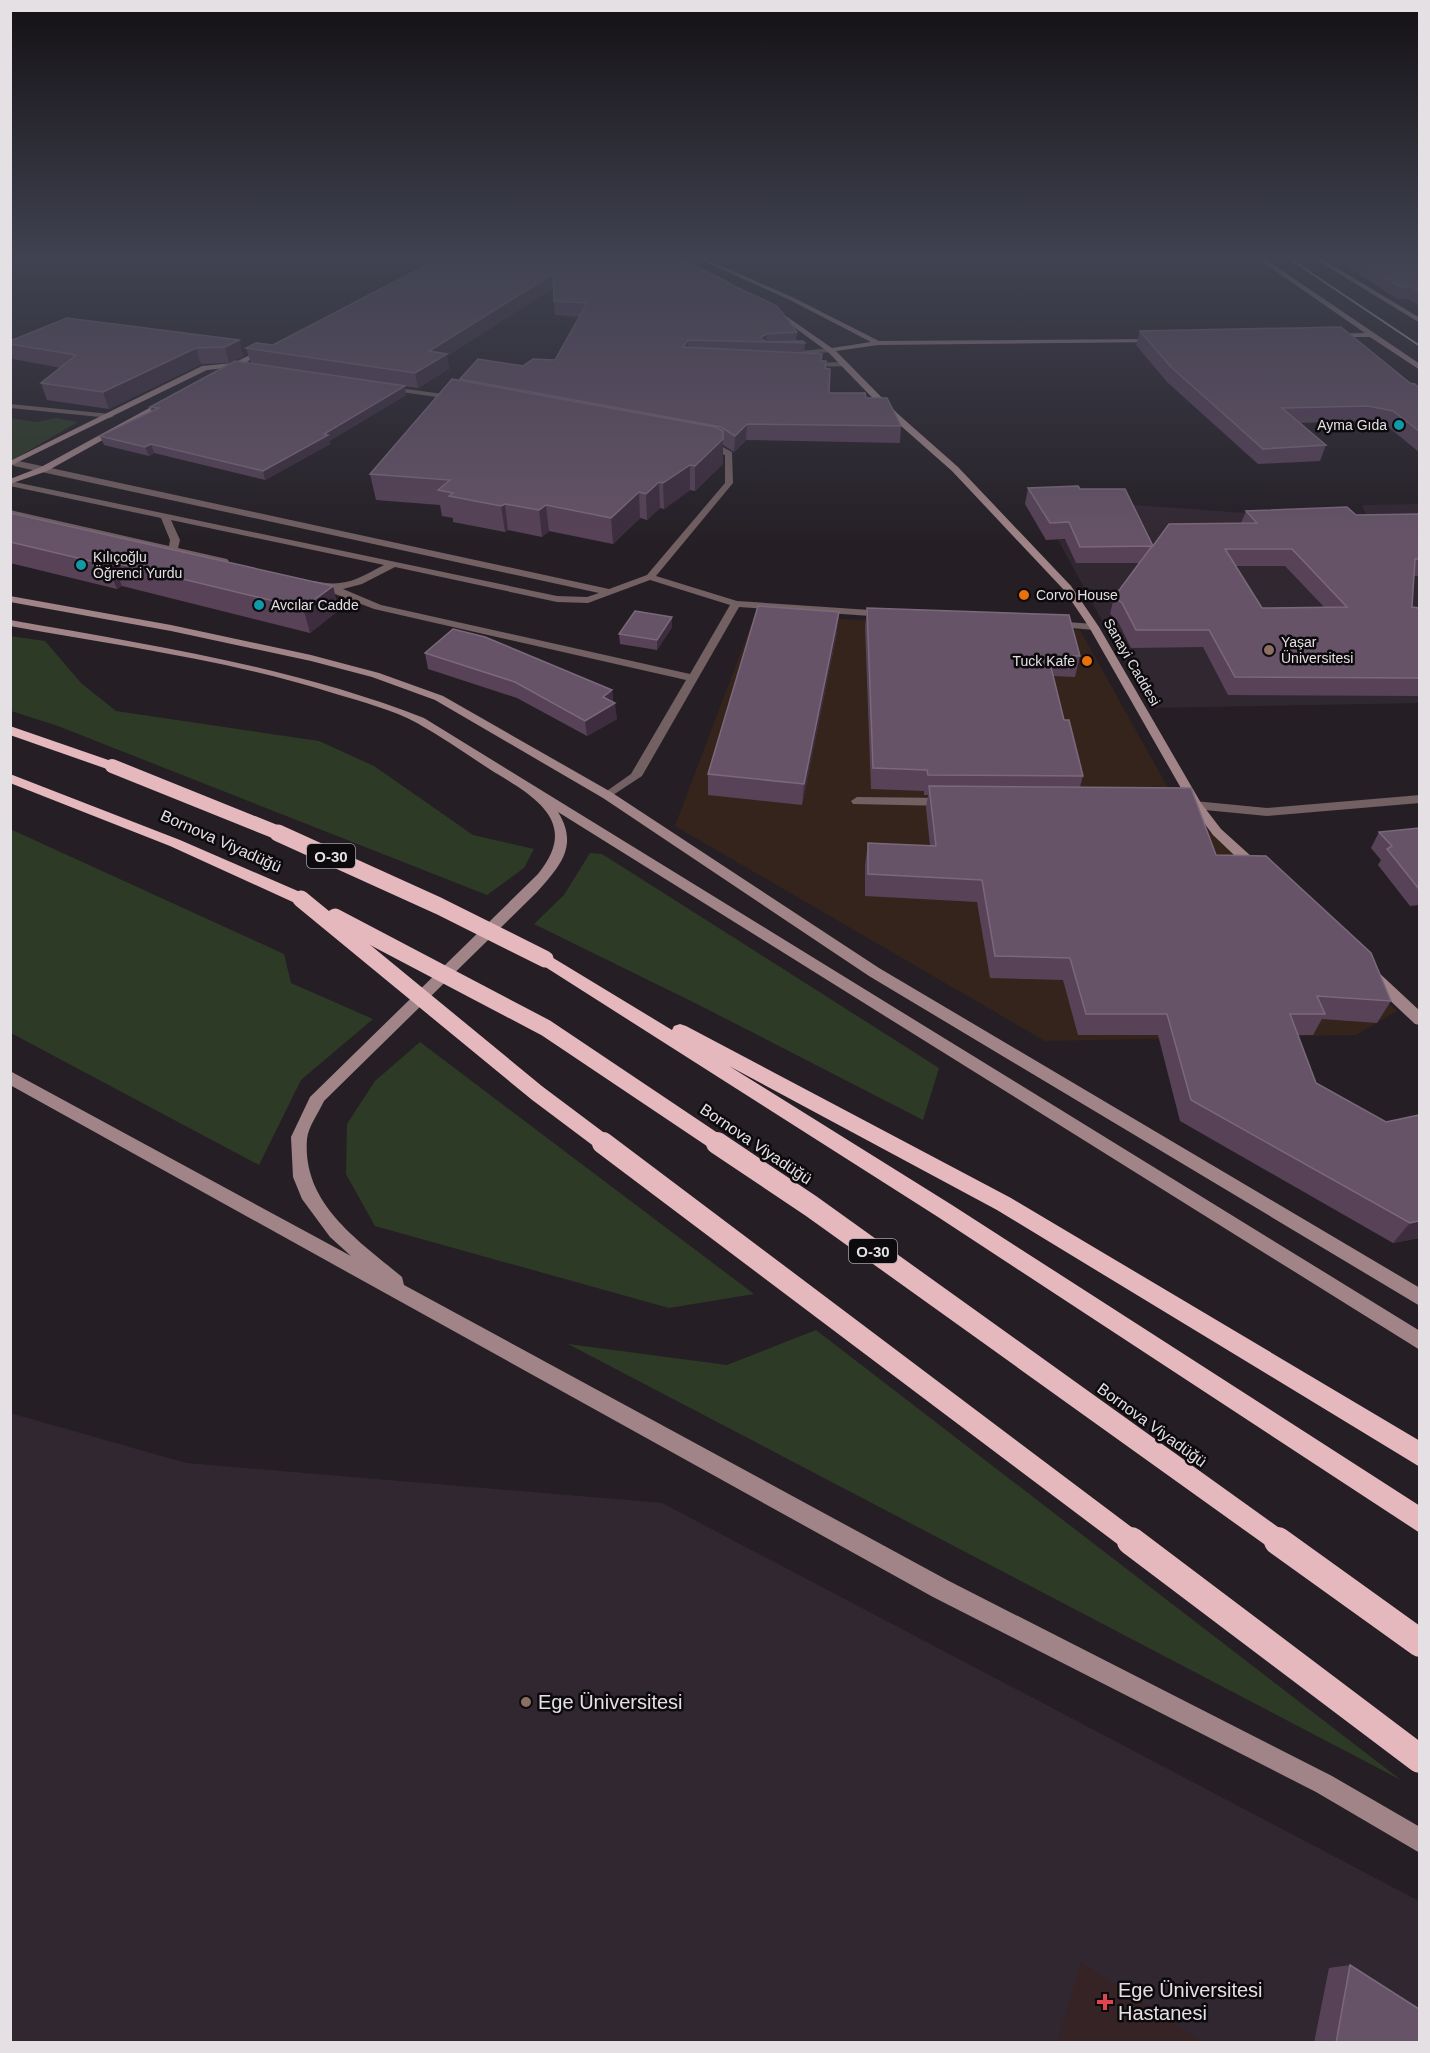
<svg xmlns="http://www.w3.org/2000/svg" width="1430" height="2053" font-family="Arial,sans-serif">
  <rect width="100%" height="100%" fill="#251f25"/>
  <!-- built -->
  <g fill="#312731">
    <polygon points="1123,504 1369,522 1362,505 1419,504 1419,703 1150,708 1058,540 1102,540"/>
    <polygon points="10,1413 186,1463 662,1503 1419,1901 1419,2042 11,2042"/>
  </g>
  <!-- industrial -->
  <polygon fill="#35241c" points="755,615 1080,630 1172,795 1397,1011 1356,1035 1045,1041 675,826"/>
  <!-- medical -->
  <polygon fill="#362326" points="1081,1962 1203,2042 1057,2042"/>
  <!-- green -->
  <g fill="#2d3a25">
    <polygon points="10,418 37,422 56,418 78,422 11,461"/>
    <polygon points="10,636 45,641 81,683 116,711 319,741 374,766 473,835 534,849 524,868 487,895 58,726 11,711"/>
    <polygon points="10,829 284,954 291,983 373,1019 301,1080 259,1165 11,1033"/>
    <polygon points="590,853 602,854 939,1068 923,1120 699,1005 534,924 564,895"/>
    <polygon points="420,1042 754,1294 669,1308 375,1226 346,1174 347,1124 375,1081"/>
    <polygon points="816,1330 1401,1780 568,1344 727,1365"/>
  </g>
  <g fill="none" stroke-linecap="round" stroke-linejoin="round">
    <!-- street -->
    <g fill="#726062" fill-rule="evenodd">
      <polygon points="831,348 834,352 785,355 781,353"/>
      <polygon points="845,362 848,366 806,367 802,365 806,363"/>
      <polygon points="384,386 458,396 462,398 458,400 387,390 383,388"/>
      <polygon points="10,404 110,414 114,416 110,418 10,408"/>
      <path d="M703,443L721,446L732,452L733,483L656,576L737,601L885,611L890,614L885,617L739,607L642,776L607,799L601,795L631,774L686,680L374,609L309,584L314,581C345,588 357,579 384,565L171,520L180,540L178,548L227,559L229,561L224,564L10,516V510L169,546L170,540L161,518L10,486V481L557,596L587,597L599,593L14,466L10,462L14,460L609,589L647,575L725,483V455L703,447ZM395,567L557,602L588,603L650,580L730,605L690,674L381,605L343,589L362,584Z"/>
      <polygon points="1053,621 1094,624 1099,627 1094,630 1049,626 1049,622"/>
      <polygon points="1420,795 1420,803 1267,816 1184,808 1178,804 1184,800 1267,808"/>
      <polygon points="857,797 947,798 953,802 947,806 853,804 851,801"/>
    </g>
    <!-- secondary -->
    <g fill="#a08487" fill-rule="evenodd">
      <polygon points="676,259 683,259 733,284 728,285"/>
      <polygon points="699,259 706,259 794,298 879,341 1159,339 1157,342 878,345 836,351 898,414 958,467 1071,586 1099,627 1201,803 1221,829 1262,866 1264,869 1262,872 1252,872 1213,835 1190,804 1089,627 1064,590 952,471 892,418 828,352 768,308 773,307 832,348 871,342 790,300"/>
      <polygon points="1258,259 1265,259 1420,364 1420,370 1370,337 1329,337 1331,334 1365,333"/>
      <polygon points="1315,259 1322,259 1420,318 1420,323"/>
      <polygon points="265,347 267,350 226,374 219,372 225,368 207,370 10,466 10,461 202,366 234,363"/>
      <polygon points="164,400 171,402 47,471 10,484 10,479 41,467"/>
      <polygon points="10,596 171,625 311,655 379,673 443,696 611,792 879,968 1420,1288 1420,1306 869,976 603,798 435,700 372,677 311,661 171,631 10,602"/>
      <path d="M10,620C151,645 290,666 424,718L1420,1331V1350L558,812C579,846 560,866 537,892L324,1101C319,1112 308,1127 307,1139C302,1204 358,1240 402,1277L404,1285L949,1581L1332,1776L1420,1827V1853L1316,1792L933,1597L10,1085V1071L351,1256L330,1237L302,1199L293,1177L291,1137L310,1097L538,874C580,823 536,797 494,772C469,756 444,738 417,723C393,710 363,702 336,694C230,660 119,646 10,626Z"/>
      <polygon points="1372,970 1377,971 1420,1011 1420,1025 1415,1024 1367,979 1365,975"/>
    </g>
    <!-- highway -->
    <g fill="#e5b8be" fill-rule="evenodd">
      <polygon points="10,726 117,763 119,766 117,769 107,769 10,735"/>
      <polygon points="10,774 180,840 307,895 309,899 307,903 295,903 170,846 10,783"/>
      <polygon points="545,953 672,1030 674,1026 680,1024 686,1026 1011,1198 1420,1441 1420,1467 997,1210 729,1066 952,1205 1420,1506 1420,1533 938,1217 539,963 536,959 539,955"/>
    </g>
    <!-- rail -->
    <polyline stroke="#b7b2b7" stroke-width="2" points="1290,259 1420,346"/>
    <!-- highway-bridge-far3 -->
    <polyline stroke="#e5b8be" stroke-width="14" points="112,766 281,834"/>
    <!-- highway-bridge-far2 -->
    <g stroke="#e5b8be" stroke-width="17">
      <polyline points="278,833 439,906 545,959"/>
      <polyline points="301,899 537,1093 605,1144"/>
      <polyline points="335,917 546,1028 719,1144"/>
    </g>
    <!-- highway-bridge-far1 -->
    <g stroke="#e5b8be" stroke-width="22">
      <polyline points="603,1143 1133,1542"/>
      <polyline points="717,1143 811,1206 1280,1542"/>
    </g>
    <!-- highway-bridge -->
    <g stroke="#e5b8be" stroke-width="28">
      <polyline points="1131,1541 1420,1759"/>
      <polyline points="1278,1541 1420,1643"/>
    </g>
  </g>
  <!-- wall -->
  <g fill="#584258" fill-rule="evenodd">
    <polygon points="438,259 797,332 796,341 805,343 804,353 821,361 826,368 829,393 866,398 901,426 900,443 746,440 734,452 723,445 723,464 695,491 690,490 664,509 660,508 647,520 640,518 613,544 549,531 542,537 508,530 505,532 453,522 453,518 442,516 440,505 376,500 370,474 460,380 460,379 555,360 579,317 555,315 553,288 447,356 449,369 418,388 251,363 246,348 273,345"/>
    <polygon points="744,259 782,259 744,260"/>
    <polygon points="1336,259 1419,259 1419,306 1408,299 1397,299"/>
    <polygon points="1140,331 1410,383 1419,388 1419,452 1387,426 1362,421 1299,423 1326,445 1320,461 1258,464 1167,382 1136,345"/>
    <polygon points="239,340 243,356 229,363 201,364 109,409 47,400 41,383 61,368 13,359 10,353 10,341"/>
    <polygon points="406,395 329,441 330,444 265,480 154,453 149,456 104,445 100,436 152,412 150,407"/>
    <path d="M1028,488L1080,489L1153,546L1241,523L1246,511L1356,515L1419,514V576H1414L1412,607L1419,608V696L1228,695L1203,647L1131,648L1117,620L1110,614L1114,597L1140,563H1076L1065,539L1046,540L1025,504ZM1235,566H1285L1324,607L1262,608Z"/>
    <polygon points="10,513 339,610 310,633 122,586 117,589 10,563"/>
    <polygon points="867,608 1080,656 1075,677 1053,676 1064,720 1083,776 1080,787 1216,855 1391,1001 1377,1023 1322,1019 1313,1035 1298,1035 1316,1083 1386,1122 1419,1115 1419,1238 1393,1243 1180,1121 1158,1035 1078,1035 1063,980 990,978 977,902 865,896 865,865 868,843 930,846 926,808 928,795 924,795 924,791 871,789 865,628"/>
    <polygon points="672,617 672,627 657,650 620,644 619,634"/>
    <polygon points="837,632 802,805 708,795 708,774"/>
    <polygon points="425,653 612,690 613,702 617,719 587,736 517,698 428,669"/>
    <polygon points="1419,828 1419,905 1410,906 1378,865 1381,860 1371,848 1379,832"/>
    <polygon points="1350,1965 1419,2043 1314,2043 1329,1968"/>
  </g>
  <!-- shaded-wall -->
  <g fill="#3d2d3e">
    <polygon points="553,274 554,288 447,356 449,369 418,388 415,373 429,351"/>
    <polygon points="767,334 767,342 761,342 761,337"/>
    <polygon points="239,340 243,356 229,363 225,347"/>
    <polygon points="688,340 688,355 683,347"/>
    <polygon points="196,348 201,364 109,409 103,392"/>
    <polygon points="405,386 406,395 329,441 330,444 265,480 263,471"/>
    <polygon points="747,424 746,440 734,452 735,436"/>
    <polygon points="723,439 723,464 695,491 695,466"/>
    <polygon points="151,444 154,453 149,456 145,447"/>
    <polygon points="690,465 690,490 664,509 663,483"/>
    <polygon points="659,482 660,508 647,520 646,494"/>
    <polygon points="639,492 640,518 613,544 611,518"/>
    <polygon points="505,504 508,530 505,532 501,506"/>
    <polygon points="546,505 549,531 542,537 539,510"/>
    <polygon points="112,562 122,586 117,589 107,565"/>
    <polygon points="333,586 339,610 310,633 303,608"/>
    <polygon points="839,612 837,632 802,805 804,784"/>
    <polygon points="672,617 672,627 657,650 657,640"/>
    <polygon points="612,690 613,705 615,703 617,719 587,736 585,721 603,697"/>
    <polygon points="1419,1221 1419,1238 1393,1243 1410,1223"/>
  </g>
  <!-- building -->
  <g fill="#675368" stroke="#7a697b" stroke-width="1.5" fill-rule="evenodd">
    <polygon points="438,259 676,259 777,306 797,332 767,334 761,337 762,340 768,342 688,340 683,347 822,354 821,361 826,361 825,368 830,369 829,393 865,393 866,398 887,398 901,426 747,424 735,436 721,427 460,379 478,359 523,366 533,359 555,360 587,303 554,301 553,274 429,351 447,354 415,373 246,348 256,343 273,345"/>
    <polygon points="1356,259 1419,259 1419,292 1412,287 1401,287"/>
    <polygon points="67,318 239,340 225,347 196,348 103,392 41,383 76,355 10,344 10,341"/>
    <polygon points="1341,327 1410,383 1415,384 1419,388 1419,431 1393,411 1368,406 1282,408 1326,445 1263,449 1171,367 1140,331"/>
    <polygon points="803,341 805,343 768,342"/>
    <polygon points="235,361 405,386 324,434 328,435 263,471 151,444 145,447 100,436 159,408 150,407"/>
    <polygon points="452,379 715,427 723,431 723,439 695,466 690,465 663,483 659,482 646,494 639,492 611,518 546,505 539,510 505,504 501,506 449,496 453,493 438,490 450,480 370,474"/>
    <path d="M1078,486L1080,489H1125L1153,546L1169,524L1257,523L1246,511L1347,507L1356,515L1419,514V559H1415L1412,607L1419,608V678L1235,677L1209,630H1136L1122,603L1114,597L1152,546L1080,547L1069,522L1050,523L1028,488ZM1225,549H1292L1347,607L1262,608Z"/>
    <polygon points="10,513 333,586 303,608 112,562 107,565 10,542"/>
    <polygon points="758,606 839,612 804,784 708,774"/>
    <polygon points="867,608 1069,615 1080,656 1048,655 1064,720 1069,720 1083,776 928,775 927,770 873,768"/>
    <polygon points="635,611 672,617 657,640 619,634"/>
    <polygon points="453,629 485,637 612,690 603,697 615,703 585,721 515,682 425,653"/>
    <polygon points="929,786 1191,788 1216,855 1266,856 1371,953 1391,1001 1317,996 1325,1014 1290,1014 1316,1083 1386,1122 1419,1115 1419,1221 1410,1223 1191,1100 1167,1014 1086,1014 1070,958 995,956 982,880 868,874 868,843 936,846"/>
    <polygon points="1419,828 1419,889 1387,849 1392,846 1379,832"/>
    <polygon points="1350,1965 1419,2009 1419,2043 1336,2043"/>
  </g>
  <!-- sky -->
  <linearGradient id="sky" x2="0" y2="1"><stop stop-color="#141114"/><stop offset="0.47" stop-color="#404251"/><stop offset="1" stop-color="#404251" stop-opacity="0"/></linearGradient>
  <rect width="1430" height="546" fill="url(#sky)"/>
  <!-- markers -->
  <g fill="#0f9aa8" stroke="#0d0a0d" stroke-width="2">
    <circle cx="1399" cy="425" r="6"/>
    <circle cx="81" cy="565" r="6"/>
    <circle cx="259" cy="605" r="6"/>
  </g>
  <g fill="#e8710a" stroke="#0d0a0d" stroke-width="2">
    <circle cx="1024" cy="595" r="6"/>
    <circle cx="1087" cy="661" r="6"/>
  </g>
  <g fill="#8d6e63" stroke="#0d0a0d" stroke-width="2">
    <circle cx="1269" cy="650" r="6"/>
    <circle cx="526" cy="1702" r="6"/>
  </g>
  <path fill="#e0444e" stroke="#0d0a0d" stroke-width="2" d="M1102 1993h6v6h6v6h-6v6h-6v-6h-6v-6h6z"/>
  <g text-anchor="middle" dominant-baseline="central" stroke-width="5" stroke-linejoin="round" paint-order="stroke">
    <!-- far-poi labels -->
    <g font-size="14" fill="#e4e0e4" stroke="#0d0a0d" text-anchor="start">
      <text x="1387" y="425" text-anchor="end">Ayma Gıda</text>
      <text x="93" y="557">Kılıçoğlu<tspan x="93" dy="16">Öğrenci Yurdu</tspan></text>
      <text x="1036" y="595">Corvo House</text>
      <text x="271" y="605">Avcılar Cadde</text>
      <text x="1281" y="642">Yaşar<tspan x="1281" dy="16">Üniversitesi</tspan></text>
      <text x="1075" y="661" text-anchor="end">Tuck Kafe</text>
    </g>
    <!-- far-street labels -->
    <g font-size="14" fill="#e4e0e4" stroke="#0d0a0d">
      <text transform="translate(1132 662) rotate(60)">Sanayi Caddesi</text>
    </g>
    <!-- shield labels -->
    <g fill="#0d0a0d" stroke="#a4a0a4" stroke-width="1.5">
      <rect x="307" y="844" width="48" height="24" rx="4.5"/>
      <rect x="849" y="1239" width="48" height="24" rx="4.5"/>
    </g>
    <g font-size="15" font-weight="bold" fill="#e4e0e4">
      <text x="331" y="856">O-30</text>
      <text x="873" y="1251">O-30</text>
    </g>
    <!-- street labels -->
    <g font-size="16" fill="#e4e0e4" stroke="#0d0a0d">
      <text transform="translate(221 841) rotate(24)">Bornova Viyadüğü</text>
      <text transform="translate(756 1144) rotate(34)">Bornova Viyadüğü</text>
      <text transform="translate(1152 1425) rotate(36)">Bornova Viyadüğü</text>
    </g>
    <!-- near-poi labels -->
    <g font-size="20" fill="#e4e0e4" stroke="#0d0a0d" text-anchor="start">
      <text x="538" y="1702">Ege Üniversitesi</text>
      <text x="1118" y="1990">Ege Üniversitesi<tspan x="1118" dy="23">Hastanesi</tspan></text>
    </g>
  </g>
  <!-- border -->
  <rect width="1430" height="2053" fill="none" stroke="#e4e0e4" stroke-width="24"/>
</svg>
